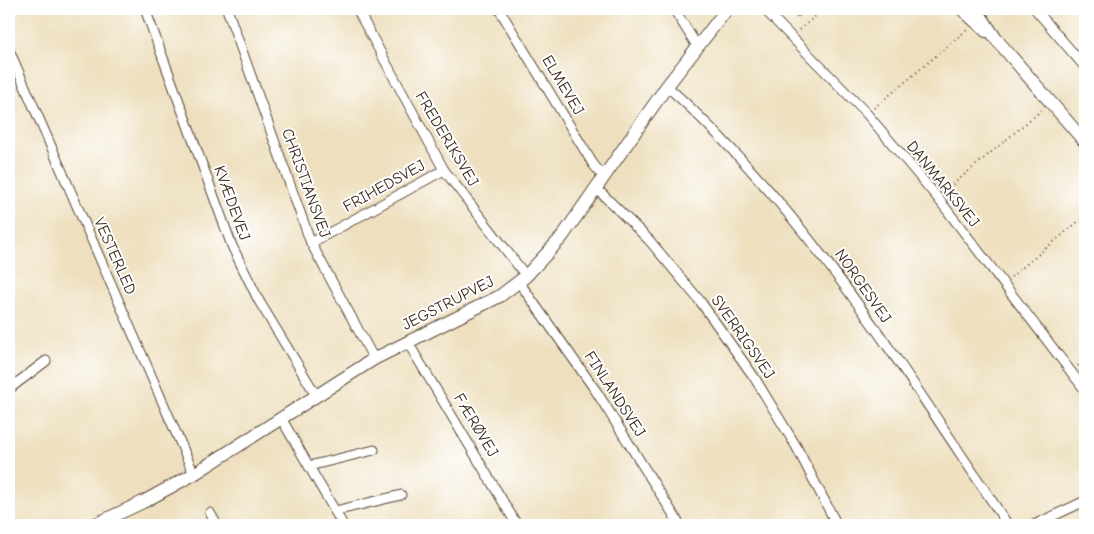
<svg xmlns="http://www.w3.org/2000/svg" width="1094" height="534" font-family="'Comic Neue',sans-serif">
  <rect width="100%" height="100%" fill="#fff"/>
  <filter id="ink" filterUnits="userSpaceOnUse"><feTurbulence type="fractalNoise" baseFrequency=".02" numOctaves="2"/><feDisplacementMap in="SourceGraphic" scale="10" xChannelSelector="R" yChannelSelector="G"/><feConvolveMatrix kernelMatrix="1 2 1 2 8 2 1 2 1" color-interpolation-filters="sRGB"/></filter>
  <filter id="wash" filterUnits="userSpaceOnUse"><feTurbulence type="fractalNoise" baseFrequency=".0096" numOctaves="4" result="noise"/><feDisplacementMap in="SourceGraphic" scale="20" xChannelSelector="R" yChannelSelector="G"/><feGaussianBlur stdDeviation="1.12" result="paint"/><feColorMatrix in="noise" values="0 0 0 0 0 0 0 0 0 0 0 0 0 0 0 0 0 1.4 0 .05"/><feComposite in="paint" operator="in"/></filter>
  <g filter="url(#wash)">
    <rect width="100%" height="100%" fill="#eee0bf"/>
  </g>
  <g filter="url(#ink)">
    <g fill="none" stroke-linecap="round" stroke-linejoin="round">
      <defs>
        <g id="lane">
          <polyline points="787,9 798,14 804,9"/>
          <polyline points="770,15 776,9"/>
        </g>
        <g id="street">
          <polyline points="145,9 232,246 259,301 316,395"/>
          <polyline points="227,9 311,243 374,359"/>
          <polyline points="357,9 444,170 526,276"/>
          <polyline points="499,9 593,164 603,176"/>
          <polyline points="674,9 697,46"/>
          <polyline points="764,9 867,114 937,197 1085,390"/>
          <polyline points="1035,9 1085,67"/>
          <polyline points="9,50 194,474"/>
          <path d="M667,86C807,211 904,371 1008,525"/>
          <polyline points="595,187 649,240 700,301 754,377 796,446 837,525"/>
          <polyline points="311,243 444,170"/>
          <polyline points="519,282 596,391 680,525"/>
          <polyline points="407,341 517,525"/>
          <polyline points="9,389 46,361"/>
          <polyline points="281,418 343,525"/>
          <polyline points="309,466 374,450"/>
          <polyline points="335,511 401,495"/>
          <polyline points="210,513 217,525"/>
          <polyline points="1034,525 1085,501"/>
        </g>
        <g id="secondary">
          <polyline points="962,9 986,31"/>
          <polyline points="976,9 996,39 1085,142"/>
          <polyline points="94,525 143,502 194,474 374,359 500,296 526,276 562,237 667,86 727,9"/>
        </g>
      </defs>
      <!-- lane casing -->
      <use href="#lane" stroke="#564536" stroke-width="6"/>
      <!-- street casing -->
      <use href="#street" stroke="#564536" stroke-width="11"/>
      <!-- secondary casing -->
      <use href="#secondary" stroke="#564536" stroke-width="14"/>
      <!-- path -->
      <g stroke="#564536" stroke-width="2" stroke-dasharray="1 4" stroke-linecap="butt">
        <polyline points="799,30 824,9"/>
        <polyline points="874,108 968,29"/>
        <polyline points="945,191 1043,109"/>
        <polyline points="1011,277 1085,216"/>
        <polyline points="1078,366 1085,359"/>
      </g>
      <!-- lane -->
      <use href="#lane" stroke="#fff" stroke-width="4.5"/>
      <!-- street -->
      <use href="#street" stroke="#fff" stroke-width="9"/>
      <!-- secondary -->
      <use href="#secondary" stroke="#fff" stroke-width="12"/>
    </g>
  </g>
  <g text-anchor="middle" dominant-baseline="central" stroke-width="4" stroke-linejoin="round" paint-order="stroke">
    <!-- street labels -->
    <g font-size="16" fill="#3b2a1e" stroke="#fff">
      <text transform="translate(563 85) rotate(59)">ELMEVEJ</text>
      <text transform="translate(447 139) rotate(59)">FREDERIKSVEJ</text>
      <text transform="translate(306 183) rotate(70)">CHRISTIANSVEJ</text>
      <text transform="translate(943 184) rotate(51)">DANMARKSVEJ</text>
      <text transform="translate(384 186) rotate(-29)">FRIHEDSVEJ</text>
      <text transform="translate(232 203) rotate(70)">KVÆDEVEJ</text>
      <text transform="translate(115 256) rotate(66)">VESTERLED</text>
      <text transform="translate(863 286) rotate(55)">NORGESVEJ</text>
      <text transform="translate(448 303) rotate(-27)">JEGSTRUPVEJ</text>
      <text transform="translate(743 337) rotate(55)">SVERRIGSVEJ</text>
      <text transform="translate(615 394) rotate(57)">FINLANDSVEJ</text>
      <text transform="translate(476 425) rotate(59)">FÆRØVEJ</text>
    </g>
  </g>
  <!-- margin -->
  <rect width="1094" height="534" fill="none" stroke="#fff" stroke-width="30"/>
</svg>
